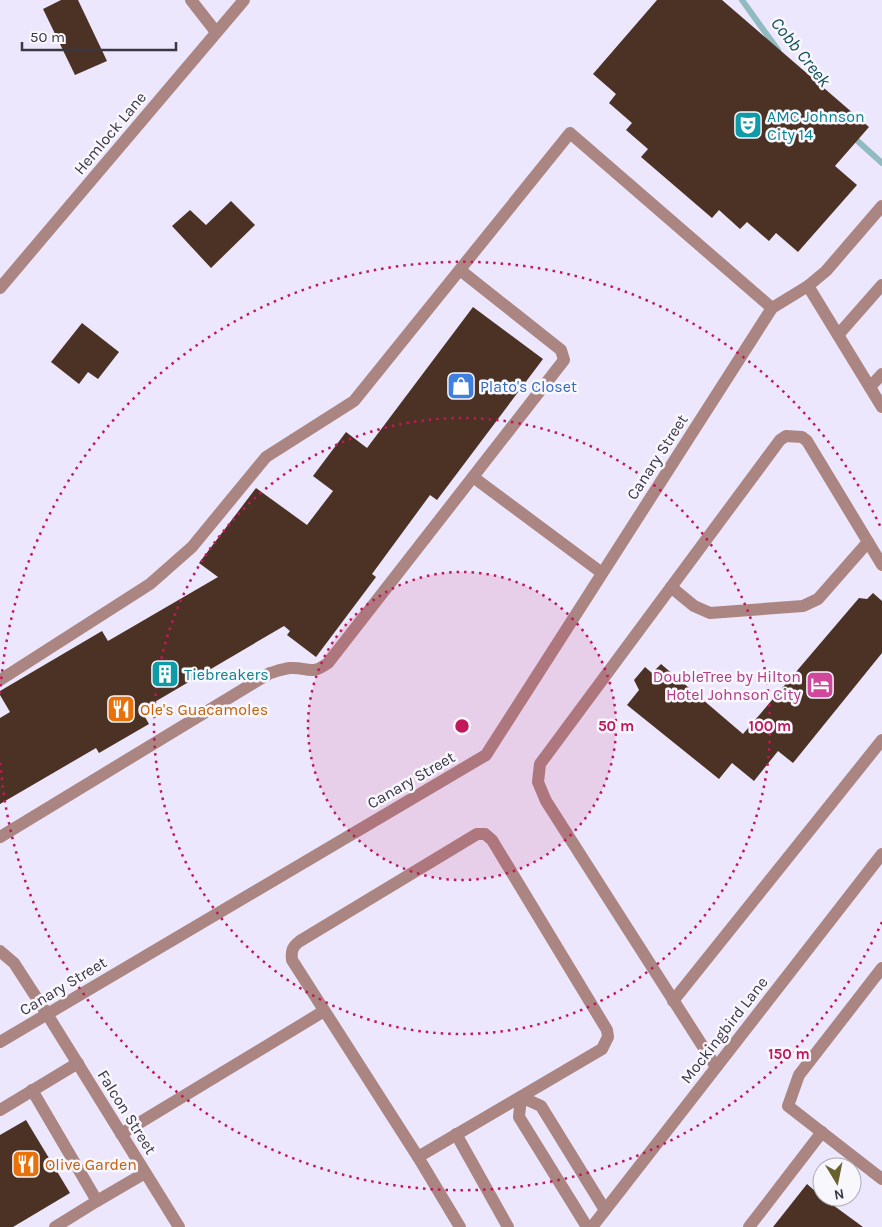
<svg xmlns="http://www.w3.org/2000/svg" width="882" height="1227" font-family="Karla,sans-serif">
  <rect width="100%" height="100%" fill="#ece7fd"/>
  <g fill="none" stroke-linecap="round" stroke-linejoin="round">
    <!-- stream -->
    <g stroke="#91bbc1" stroke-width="6">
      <polyline points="742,0 778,50"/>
      <polyline points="851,135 882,163"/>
    </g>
  </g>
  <!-- building -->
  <g fill="#4c3224">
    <polygon points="61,0 78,0 107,61 75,75 43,9"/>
    <polygon points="657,0 722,0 869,127 835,166 857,185 798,252 776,233 769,241 747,222 740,229 719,210 712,218 641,157 648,149 626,130 632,123 609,103 616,94 593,74"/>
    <polygon points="231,201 255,225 211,268 172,226 190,210 206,225"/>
    <polygon points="473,307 543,359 437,500 430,495 372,574 376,577 316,657 287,635 290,631 284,626 141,710 149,724 99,753 96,748 0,804 0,718 10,712 0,695 0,691 102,631 108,641 218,577 199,563 256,488 307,525 333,491 313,476 346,432 367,448"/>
    <polygon points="82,323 119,352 98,379 88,372 79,384 51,362"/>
    <polygon points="873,593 882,601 882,653 793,763 778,751 754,781 732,763 719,779 627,705 639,690 634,680 645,667 652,673 661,664 743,734 859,598 867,599"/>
    <polygon points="26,1120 70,1193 13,1227 0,1227 0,1135"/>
    <polygon points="807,1184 822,1197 863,1227 773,1227"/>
  </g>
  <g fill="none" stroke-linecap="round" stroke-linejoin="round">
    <!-- minor -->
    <g stroke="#ab8582" stroke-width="12">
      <polyline points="191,0 216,32"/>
      <polyline points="808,286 882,407"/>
      <polyline points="0,288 244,0"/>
      <polyline points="838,335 882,285"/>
      <polyline points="870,387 882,374"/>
      <polyline points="473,477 602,573"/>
      <polyline points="671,587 694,606 710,613 803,606 818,599 868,542"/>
      <polyline points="0,680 150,584 192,547 266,457 354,401 570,133 772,308"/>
      <path d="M477,834H485L492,840L607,1030L608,1037L602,1049L418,1157L292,960C291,951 292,947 300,941Z"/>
      <path d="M0,837L270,673C277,671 283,669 290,668C308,667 310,676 328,663L564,360L561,350L460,270"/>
      <polyline points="0,951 14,963 47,1014 179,1227"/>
      <polyline points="882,968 799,1075 788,1106 882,1179"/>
      <polyline points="673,1001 882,740"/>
      <polyline points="0,1042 486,755 772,308 808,286 826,271 882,206"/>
      <polyline points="716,1067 546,801 538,782 540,764 780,440 786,436 802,437 807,441 882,565"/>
      <polyline points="32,1090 97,1201 55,1227"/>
      <polyline points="0,1110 78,1063"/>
      <polyline points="121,1134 324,1011"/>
      <polyline points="456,1134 508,1227"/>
      <polyline points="418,1157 460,1227"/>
      <polyline points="97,1201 145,1173"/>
      <polyline points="587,1227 519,1117 521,1097 541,1106 605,1210"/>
      <polyline points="592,1227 882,854"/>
      <polyline points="749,1227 822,1132"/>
    </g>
  </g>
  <!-- distance rings -->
  <circle cx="462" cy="726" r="154" fill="#c2185b" fill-opacity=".12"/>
  <g fill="none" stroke="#c2185b" stroke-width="2.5" stroke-dasharray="2.5 5">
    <circle cx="462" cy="726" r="154"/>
    <circle cx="462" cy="726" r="308"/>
    <path d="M882 922A463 463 0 0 1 0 758M0 694A463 463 0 0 1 882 530"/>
  </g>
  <!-- icons -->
  <defs>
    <symbol id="theatre-square" viewBox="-11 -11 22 22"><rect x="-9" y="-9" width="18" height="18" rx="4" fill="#0f9aa8" stroke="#f8f7fe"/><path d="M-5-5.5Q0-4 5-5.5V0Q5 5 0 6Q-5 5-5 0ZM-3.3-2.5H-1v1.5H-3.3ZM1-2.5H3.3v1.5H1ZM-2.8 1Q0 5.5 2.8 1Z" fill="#fff"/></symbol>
    <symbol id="shop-square" viewBox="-11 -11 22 22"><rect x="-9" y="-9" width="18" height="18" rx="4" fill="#3f7fe0" stroke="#f8f7fe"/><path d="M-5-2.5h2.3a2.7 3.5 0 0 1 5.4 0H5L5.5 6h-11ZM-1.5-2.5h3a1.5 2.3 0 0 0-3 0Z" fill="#fff"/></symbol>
    <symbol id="building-square" viewBox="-11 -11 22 22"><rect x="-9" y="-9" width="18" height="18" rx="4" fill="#0f9aa8" stroke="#f8f7fe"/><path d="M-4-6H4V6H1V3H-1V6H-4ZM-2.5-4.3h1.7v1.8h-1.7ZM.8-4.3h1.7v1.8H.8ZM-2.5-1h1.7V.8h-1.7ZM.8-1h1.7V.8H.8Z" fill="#fff"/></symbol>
    <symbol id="hotel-square" viewBox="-11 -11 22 22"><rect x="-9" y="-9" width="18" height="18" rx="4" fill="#d1479c" stroke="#f8f7fe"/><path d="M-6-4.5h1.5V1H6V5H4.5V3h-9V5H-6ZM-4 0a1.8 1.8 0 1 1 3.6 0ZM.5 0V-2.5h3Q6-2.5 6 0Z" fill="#fff"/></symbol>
    <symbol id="restaurant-square" viewBox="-11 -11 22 22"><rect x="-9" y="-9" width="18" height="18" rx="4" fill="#e8710a" stroke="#f8f7fe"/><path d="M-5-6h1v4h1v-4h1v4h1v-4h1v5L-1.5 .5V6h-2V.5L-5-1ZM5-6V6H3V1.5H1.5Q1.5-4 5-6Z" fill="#fff"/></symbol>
  </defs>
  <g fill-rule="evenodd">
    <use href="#theatre-square" x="732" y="109" width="32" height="32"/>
    <use href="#shop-square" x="445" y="370" width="32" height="32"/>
    <use href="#building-square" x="149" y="658" width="32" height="32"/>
    <use href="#hotel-square" x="804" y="669" width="32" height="32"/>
    <use href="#restaurant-square" x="105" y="693" width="32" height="32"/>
    <use href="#restaurant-square" x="10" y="1148" width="32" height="32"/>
  </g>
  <g text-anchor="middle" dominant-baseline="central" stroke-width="5" stroke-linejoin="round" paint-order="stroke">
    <!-- culture labels -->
    <g font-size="16" fill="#0d838f" stroke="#f8f7fe" text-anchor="start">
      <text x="767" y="116">AMC Johnson<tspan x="767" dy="18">City 14</tspan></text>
      <text x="184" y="674">Tiebreakers</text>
    </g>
    <!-- street labels -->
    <g font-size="16" fill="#3a3644" stroke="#f8f7fe">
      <text transform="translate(110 133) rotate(-50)">Hemlock Lane</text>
      <text transform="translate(657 457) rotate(-57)">Canary Street</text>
      <text transform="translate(411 780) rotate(-30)">Canary Street</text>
      <text transform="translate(63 986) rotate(-31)">Canary Street</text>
      <text transform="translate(724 1030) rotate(-52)">Mockingbird Lane</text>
      <text transform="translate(127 1112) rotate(58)">Falcon Street</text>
    </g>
    <!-- shop labels -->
    <g font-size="16" fill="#366cbe" stroke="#f8f7fe" text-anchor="start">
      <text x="480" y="386">Plato's Closet</text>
    </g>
    <!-- hotel labels -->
    <g font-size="16" fill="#b23c85" stroke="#f8f7fe" text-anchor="end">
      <text x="801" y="676">DoubleTree by Hilton<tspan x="801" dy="18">Hotel Johnson City</tspan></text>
    </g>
    <!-- food labels -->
    <g font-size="16" fill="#c56008" stroke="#f8f7fe" text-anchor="start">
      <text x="140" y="709">Ole's Guacamoles</text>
      <text x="45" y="1164">Olive Garden</text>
    </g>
    <!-- water labels -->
    <g font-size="18" font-style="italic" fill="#124f56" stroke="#f8f7fe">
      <text transform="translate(801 52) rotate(51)">Cobb Creek</text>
    </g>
  </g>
  <circle cx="462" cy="726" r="8" fill="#c2185b" stroke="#f8f7fe" stroke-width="2.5"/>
  <g font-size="15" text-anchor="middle" font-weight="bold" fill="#c2185b" stroke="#f8f7fe" stroke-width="5" stroke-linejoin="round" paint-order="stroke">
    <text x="616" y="731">50 m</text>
    <text x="770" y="731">100 m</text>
    <text x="789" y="1059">150 m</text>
  </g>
  <!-- north arrow -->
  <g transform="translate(837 1182) rotate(170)"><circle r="24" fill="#f8f7fe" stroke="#acaab4"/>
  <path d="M0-4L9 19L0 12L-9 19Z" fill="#67622e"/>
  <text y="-8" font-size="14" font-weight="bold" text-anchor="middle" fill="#3a3644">N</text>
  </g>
  <!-- scale -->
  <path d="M22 42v8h154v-8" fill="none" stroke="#3a3644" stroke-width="2.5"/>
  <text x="30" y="42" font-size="15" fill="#3a3644" stroke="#f8f7fe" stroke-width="4" paint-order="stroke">50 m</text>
</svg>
